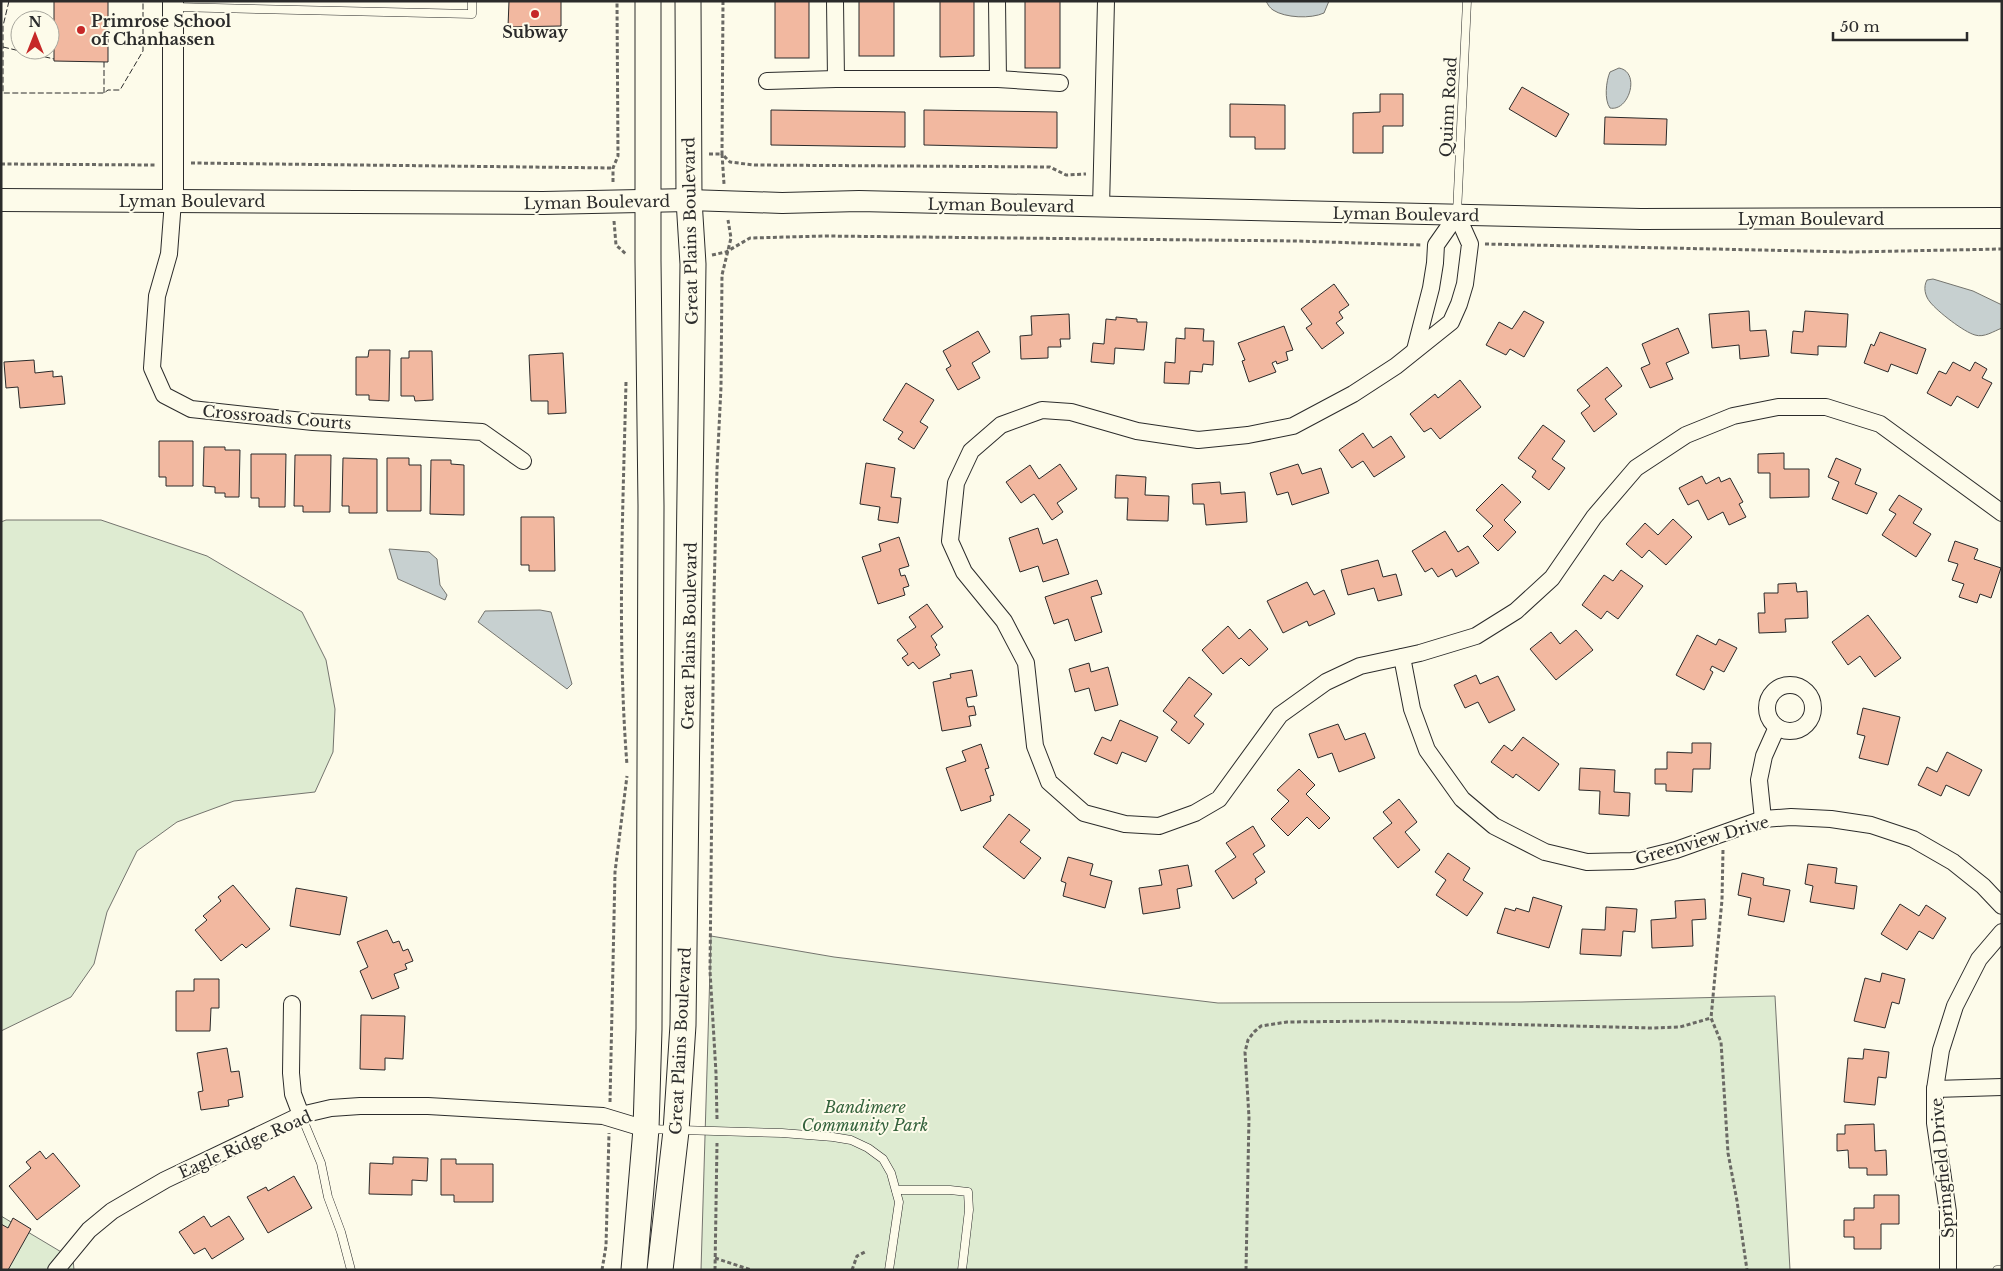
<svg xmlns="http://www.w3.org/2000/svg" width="2003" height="1271" font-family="'Libre Baskerville',serif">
  <rect width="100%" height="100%" fill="#fdfbea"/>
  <!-- green -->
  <g fill="#deebd1" stroke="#74746e">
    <polygon points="6,520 101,520 207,556 302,612 326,660 335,709 333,752 315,792 234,801 177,822 137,851 107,912 94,964 71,997 1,1031 1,522"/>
    <polygon points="711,936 834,957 1218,1003 1521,1002 1775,996 1790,1270 701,1270"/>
    <polygon points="1,1216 73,1259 74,1270 1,1270"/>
  </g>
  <!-- water -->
  <g fill="#c7d0d0" stroke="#74746e">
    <path d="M1266,1H1329L1324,13C1311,19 1285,18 1273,10C1270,8 1268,5 1266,1Z"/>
    <path d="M1619,68C1641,72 1629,112 1610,108C1604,100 1606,81 1610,72Z"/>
    <path d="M1933,279L1973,291L2002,305V328C1994,331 1984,338 1975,335C1964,332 1938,312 1930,302C1925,296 1923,287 1927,280Z"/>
    <polygon points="389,549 429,552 437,559 440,585 447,595 445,600 398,579"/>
    <polygon points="540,610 551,612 572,684 567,689 478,622 485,611"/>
  </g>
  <!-- building -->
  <g fill="#f2b8a0" stroke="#2b2b2b">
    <polygon points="54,1 108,1 108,62 54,61"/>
    <polygon points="509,1 561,1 561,26 508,27"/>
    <rect x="775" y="1" width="34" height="57"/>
    <rect x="859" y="1" width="35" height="55"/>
    <polygon points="940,1 974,1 974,56 940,57"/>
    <rect x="1025" y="1" width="35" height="67"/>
    <polygon points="1522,87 1569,114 1556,137 1509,109"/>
    <polygon points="1380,94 1403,94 1403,126 1383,126 1383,153 1353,153 1353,113 1380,112"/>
    <polygon points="1230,104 1285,105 1285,149 1255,149 1255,137 1230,137"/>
    <polygon points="771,110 905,112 905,147 771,145"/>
    <polygon points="924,110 1057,112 1057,148 924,145"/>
    <polygon points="1605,117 1667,119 1666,145 1604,144"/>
    <polygon points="1334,284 1349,305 1339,312 1343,318 1336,323 1344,333 1322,349 1306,328 1312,324 1301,309"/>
    <polygon points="1524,311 1544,322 1524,357 1510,349 1506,355 1486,345 1499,322 1512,329"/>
    <polygon points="1749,311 1750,331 1766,330 1769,356 1740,359 1739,345 1712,348 1709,314"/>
    <polygon points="1805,311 1848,314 1846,347 1818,346 1818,355 1791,353 1793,331 1803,332"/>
    <polygon points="1069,314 1070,339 1060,339 1061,347 1048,347 1048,358 1021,359 1020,336 1032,335 1031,316"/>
    <polygon points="1116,317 1137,319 1137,322 1147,322 1144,350 1115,348 1114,364 1091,362 1093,343 1104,344 1106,319 1116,320"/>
    <polygon points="1284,326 1293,350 1286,352 1288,360 1277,364 1276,361 1272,363 1276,372 1249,382 1242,361 1245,360 1238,343"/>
    <polygon points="1185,328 1204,329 1203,341 1214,341 1213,365 1203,364 1202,372 1190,371 1189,384 1164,383 1165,362 1175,363 1176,338 1185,339"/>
    <polygon points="1678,328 1689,353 1666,363 1673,379 1650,388 1641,368 1650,364 1642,344"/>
    <polygon points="978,331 990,352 972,363 980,378 958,390 946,369 951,366 943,351"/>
    <polygon points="1880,332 1926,349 1917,374 1891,364 1888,372 1864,363 1871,344 1874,346"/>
    <polygon points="369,350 390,350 389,401 369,400 369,395 356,395 356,357 368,357"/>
    <polygon points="409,351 432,351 433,400 415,401 414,396 401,396 401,358 409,358"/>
    <polygon points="563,353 566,413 548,414 548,401 531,401 529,355"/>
    <polygon points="34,360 35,373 53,371 53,377 62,376 65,404 20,408 18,387 6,388 4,362"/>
    <polygon points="1953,362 1970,371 1975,362 1987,369 1982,378 1992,383 1978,408 1957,396 1951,406 1927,393 1939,371 1946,374"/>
    <polygon points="1607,367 1622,386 1605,399 1617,414 1594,432 1581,413 1590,406 1577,390"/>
    <polygon points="1460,380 1481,407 1440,439 1431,428 1424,432 1410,414 1435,394 1438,398"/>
    <polygon points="906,383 934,400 920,422 928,427 914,449 898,439 903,432 883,420"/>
    <polygon points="1543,425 1565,441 1552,459 1565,468 1549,490 1532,477 1536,471 1518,458"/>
    <polygon points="1363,433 1373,448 1391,436 1405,457 1374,477 1363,461 1352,468 1339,450"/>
    <polygon points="159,441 193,441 193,486 166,486 166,477 159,477"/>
    <polygon points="204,447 225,447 225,450 240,450 239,497 225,497 225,493 215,493 215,487 203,486"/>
    <polygon points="1784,453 1784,469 1809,469 1809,497 1770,498 1770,473 1758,473 1758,454"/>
    <polygon points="251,454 286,454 285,507 259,507 259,498 251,498"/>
    <polygon points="295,455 331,455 330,512 303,512 303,506 294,506"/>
    <polygon points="343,458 377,459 377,513 349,513 349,506 342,506"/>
    <polygon points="387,458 409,458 409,465 421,465 421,511 387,511"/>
    <polygon points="1836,458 1861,469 1855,484 1877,493 1867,514 1832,499 1839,482 1828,477"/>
    <polygon points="431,460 451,460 451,464 464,465 464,515 430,514"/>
    <polygon points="866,463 895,468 891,497 901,498 898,523 878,520 880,507 860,504"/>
    <polygon points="1060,464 1077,489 1057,503 1063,512 1052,520 1034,494 1021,503 1006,482 1030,465 1039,479"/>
    <polygon points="1298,464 1302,474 1321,468 1329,493 1292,505 1288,492 1277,495 1270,473"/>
    <polygon points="1116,475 1146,477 1145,495 1169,496 1168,521 1127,520 1128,498 1115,498"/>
    <polygon points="1702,476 1706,484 1719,477 1721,482 1730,478 1743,502 1739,504 1746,517 1729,525 1723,512 1708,520 1698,500 1688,505 1679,488"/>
    <polygon points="1220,482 1221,494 1245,492 1247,522 1206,525 1204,504 1193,504 1192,484"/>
    <polygon points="1502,484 1521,502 1504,520 1516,532 1498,551 1483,536 1493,526 1476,510"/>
    <polygon points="1899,495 1922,509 1913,523 1931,534 1916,557 1882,535 1896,514 1889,510"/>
    <polygon points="521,517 554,517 555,571 529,571 529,565 521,565"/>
    <polygon points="1673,519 1692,537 1666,565 1649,550 1642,558 1626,544 1645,523 1658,535"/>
    <polygon points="1038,528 1043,544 1057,539 1069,574 1043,582 1038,566 1020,572 1009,538"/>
    <polygon points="1445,531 1458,552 1468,546 1479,563 1456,577 1452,569 1438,577 1432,568 1425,572 1412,551"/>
    <polygon points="899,537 909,566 899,569 901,576 905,575 909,586 903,588 905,595 878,604 862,557 881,551 879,544"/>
    <polygon points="1955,541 1978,549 1974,559 2001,568 1991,598 1980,594 1977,603 1959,597 1964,584 1952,580 1958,564 1948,561"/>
    <polygon points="1378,560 1383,577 1396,574 1402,595 1378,601 1374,588 1348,595 1341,570"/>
    <polygon points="1621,570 1643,586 1618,619 1607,611 1601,619 1582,605 1604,575 1613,581"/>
    <polygon points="1097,580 1102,594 1091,597 1102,632 1075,641 1068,619 1054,624 1045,597"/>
    <polygon points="1307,582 1314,595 1324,590 1335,614 1309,626 1307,621 1283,633 1267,601"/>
    <polygon points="1796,583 1797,592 1807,591 1808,618 1785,619 1786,632 1759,633 1758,613 1765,613 1764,593 1778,593 1778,584"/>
    <polygon points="927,604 943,627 931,636 937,645 935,647 940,655 919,669 913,662 908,666 902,658 908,654 897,640 916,627 909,617"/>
    <polygon points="1868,615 1901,658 1875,677 1860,656 1848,665 1832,642"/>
    <polygon points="1228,626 1239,639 1250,629 1268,649 1249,666 1241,658 1223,674 1202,650"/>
    <polygon points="1576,630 1593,650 1556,680 1530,649 1551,632 1560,644"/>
    <polygon points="1697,635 1716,645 1719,639 1737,648 1724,672 1712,666 1710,670 1713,672 1704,690 1676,675"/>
    <polygon points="1089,663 1091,672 1108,667 1118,705 1095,711 1089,688 1075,692 1069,669"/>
    <polygon points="972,670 977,696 966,698 968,707 974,706 976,715 969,716 971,726 942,731 933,682 951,678 950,674"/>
    <polygon points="1476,675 1480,684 1498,676 1515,710 1489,723 1478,702 1465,708 1454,685"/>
    <polygon points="1189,677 1212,694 1194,716 1204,724 1189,744 1171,730 1177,722 1163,711"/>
    <polygon points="1863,708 1900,717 1888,765 1859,758 1865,736 1857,734"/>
    <polygon points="1120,720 1158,737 1146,762 1122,752 1117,764 1094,754 1102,737 1111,741"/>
    <polygon points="1338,724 1345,740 1365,733 1375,758 1339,772 1332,753 1318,758 1309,734"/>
    <polygon points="1523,737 1559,764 1539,791 1516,774 1513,778 1491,762 1504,745 1512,751"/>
    <polygon points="1692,743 1711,743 1710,769 1693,769 1692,792 1666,791 1666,784 1655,784 1655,769 1667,769 1667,752 1692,753"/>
    <polygon points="981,744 989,768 985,769 994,795 990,796 991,801 961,811 946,768 966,761 962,751"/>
    <polygon points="1947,752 1982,770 1969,796 1946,785 1941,796 1918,785 1927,767 1937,772"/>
    <polygon points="1580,768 1615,770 1614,792 1630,793 1629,816 1599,814 1600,791 1579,790"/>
    <polygon points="1299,769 1315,785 1306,794 1330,818 1319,829 1307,817 1288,836 1271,819 1289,801 1277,790"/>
    <polygon points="1399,799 1417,822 1405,832 1420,850 1398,868 1373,838 1392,823 1383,812"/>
    <polygon points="1009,814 1030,830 1020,842 1041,858 1024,879 983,847"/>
    <polygon points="1253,826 1265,846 1253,854 1265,872 1255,879 1257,883 1233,899 1215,871 1236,857 1226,843"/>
    <polygon points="1448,853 1470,868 1463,880 1483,893 1467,916 1436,895 1446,880 1435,872"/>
    <polygon points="1068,857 1093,864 1090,875 1112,881 1105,908 1063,896 1066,883 1061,881"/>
    <polygon points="1808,864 1837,868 1835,883 1857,886 1854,909 1810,902 1813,886 1805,884"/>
    <polygon points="1188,865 1192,886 1177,889 1180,908 1143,914 1139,888 1162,885 1159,870"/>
    <polygon points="1742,873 1764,878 1763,885 1790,890 1784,922 1748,915 1751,898 1738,895"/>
    <polygon points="233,885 270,929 246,948 242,944 221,961 195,930 207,920 203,916 221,901 218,897"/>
    <polygon points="296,888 347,897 340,935 290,926"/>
    <polygon points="1533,897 1562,906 1549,948 1497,933 1505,908 1515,911 1516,908 1529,912"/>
    <polygon points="1705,899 1706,919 1692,920 1693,946 1652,948 1651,920 1676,918 1675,901"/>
    <polygon points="1900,904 1919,916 1926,905 1946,918 1933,939 1919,931 1907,950 1881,934"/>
    <polygon points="1606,907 1637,909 1635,932 1623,931 1621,956 1580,954 1582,929 1605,930"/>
    <polygon points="387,930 393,943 399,941 403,951 408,949 413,961 405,964 407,969 394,974 399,988 372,999 360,971 368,967 357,942"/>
    <polygon points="1882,973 1905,979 1899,1004 1892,1002 1885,1028 1854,1021 1865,978 1880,982"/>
    <polygon points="194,979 219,979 219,1008 211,1008 210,1031 176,1031 176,991 194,991"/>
    <polygon points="361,1015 405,1016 403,1059 385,1058 385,1070 360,1069"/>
    <polygon points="227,1048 231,1072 239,1071 243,1097 228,1100 229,1106 201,1110 198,1092 203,1091 197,1053"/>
    <polygon points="1864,1049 1889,1052 1886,1078 1878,1077 1875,1105 1844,1102 1848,1058 1863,1059"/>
    <polygon points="1874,1124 1875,1151 1886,1150 1887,1175 1867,1175 1867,1168 1849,1168 1848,1150 1837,1151 1837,1134 1845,1134 1845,1125"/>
    <polygon points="40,1151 46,1159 53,1153 80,1186 37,1220 9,1186 31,1168 26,1162"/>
    <polygon points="393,1157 428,1158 427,1181 412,1180 412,1195 369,1194 370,1163 393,1164"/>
    <polygon points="441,1159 456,1159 456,1164 493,1164 493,1202 454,1202 454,1195 441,1195"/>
    <polygon points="294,1176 312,1208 268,1233 247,1197 266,1187 268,1191"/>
    <polygon points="1874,1195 1899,1195 1899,1224 1881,1224 1881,1249 1854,1249 1854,1237 1844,1237 1844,1220 1854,1220 1854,1208 1874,1208"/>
    <polygon points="204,1216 211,1227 229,1216 244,1239 212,1259 205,1248 194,1254 179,1232"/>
    <polygon points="13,1218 31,1229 8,1270 1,1270 1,1224 8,1228"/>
  </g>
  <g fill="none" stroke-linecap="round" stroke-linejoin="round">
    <defs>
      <g id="service">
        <polyline points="174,7 472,14 472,1"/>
        <polyline points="1457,213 1467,1"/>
        <polyline points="301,1115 321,1163 328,1197 341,1232 351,1270"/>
        <polyline points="648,1129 782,1133 833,1137 851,1140 868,1148 883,1159 891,1173 899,1202 889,1270"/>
        <polyline points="896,1190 950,1190 968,1192 969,1210 962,1270"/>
        <polyline points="1997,1270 2002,1270"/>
      </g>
      <g id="minor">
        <polyline points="835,1 836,79 998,79 997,1"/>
        <polyline points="998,79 1060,83"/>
        <polyline points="767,81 836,79"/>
        <polyline points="173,201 169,254 157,296 152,368 164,395 191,409 313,422 482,432 523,461"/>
        <polyline points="1101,207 1106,1"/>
        <polyline points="1457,215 1470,244 1465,284 1459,304 1451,322 1396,366 1353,394 1293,426 1248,435 1198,440 1137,431 1071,412 1042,410 1001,425 971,451 956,483 950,541 964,572 1004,621 1026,663 1035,746 1049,782 1084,813 1125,824 1159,826 1195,813 1219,799 1280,715 1326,682 1360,666 1420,653 1476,636 1516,611 1552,578 1594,517 1636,468 1686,435 1733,416 1778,407 1826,407 1880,424 2002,513"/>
        <polyline points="1415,350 1431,288 1435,263 1436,245 1457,215"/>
        <polyline points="1402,657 1412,709 1427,750 1462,799 1494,826 1545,852 1587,862 1632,861 1676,850 1763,819 1791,817 1831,819 1871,825 1913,839 1953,862 1983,886 2002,906"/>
        <circle cx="1790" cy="708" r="23"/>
        <polyline points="1763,819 1759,780 1764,756 1777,727"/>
        <polyline points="292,1004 291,1073 293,1094 301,1115"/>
        <polyline points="1935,1089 2002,1087"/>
        <polyline points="56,1270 89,1230 112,1211 165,1180 301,1115 331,1108 360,1106 428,1106 603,1116 646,1129"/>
        <polyline points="1948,1270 1948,1212 1935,1123 1935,1089 1941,1050 1955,1006 1979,959 2002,932"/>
      </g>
      <g id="tertiary">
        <polyline points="173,1 173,201"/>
        <polyline points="689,200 782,203 859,201 1641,219 2002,218"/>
      </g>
      <polyline id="secondary" points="1,200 543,203 689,200"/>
      <g id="primary">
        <polyline points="634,1270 646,1129 649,1029 651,506 648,261 648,1"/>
        <polyline points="660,1270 676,1131 683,1025 693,264 689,200 688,1"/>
      </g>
    </defs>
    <!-- service casing -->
    <use href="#service" stroke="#2b2b2b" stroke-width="9"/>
    <!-- minor casing -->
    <use href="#minor" stroke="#2b2b2b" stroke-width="18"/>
    <!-- tertiary casing -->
    <use href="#tertiary" stroke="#2b2b2b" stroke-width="22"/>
    <!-- secondary casing -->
    <use href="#secondary" stroke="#2b2b2b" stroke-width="24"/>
    <!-- primary casing -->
    <use href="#primary" stroke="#2b2b2b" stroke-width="27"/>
    <!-- path -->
    <g stroke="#6a6964" stroke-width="3" stroke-dasharray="4 2.5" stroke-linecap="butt">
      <polyline points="723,1 722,154 730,162 754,165 1050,167 1066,175 1086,174"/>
      <polyline points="709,154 722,154 724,184"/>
      <polyline points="191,163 613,168"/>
      <polyline points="1,164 155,165"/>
      <polyline points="613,182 613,168 618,156 617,1"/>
      <polyline points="614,221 616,245 627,255"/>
      <polyline points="1485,244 1851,252 2002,249"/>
      <polyline points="712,255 726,252 750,238 825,236 1296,241 1421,245"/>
      <path d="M626,382C623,510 617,637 627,765"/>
      <polyline points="1723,850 1722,900 1711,1018 1721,1042 1728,1153 1737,1201 1747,1270"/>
      <polyline points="610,1102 615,872 627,776"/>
      <polyline points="717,1119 716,1073 710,971 714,595 717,469 721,387 722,275 731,238 728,220"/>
      <polyline points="715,1258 751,1270"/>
      <polyline points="602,1270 606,1246 609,1133"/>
      <polyline points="715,1270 717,1143"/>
      <polyline points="852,1270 857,1256 867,1251"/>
      <polyline points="1246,1270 1249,1117 1245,1052 1248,1040 1254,1032 1261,1026 1287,1022 1381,1021 1651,1028 1680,1027 1711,1018"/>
    </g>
    <!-- service -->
    <use href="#service" stroke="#fdfbea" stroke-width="8"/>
    <!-- minor -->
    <use href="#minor" stroke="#fdfbea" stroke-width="16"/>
    <!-- tertiary -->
    <use href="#tertiary" stroke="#fdfbea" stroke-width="20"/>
    <!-- secondary -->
    <use href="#secondary" stroke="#fdfbea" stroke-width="22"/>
    <!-- primary -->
    <use href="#primary" stroke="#fdfbea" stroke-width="25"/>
    <!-- fence -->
    <g stroke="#2b2b2b" stroke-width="1" stroke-dasharray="6 2.5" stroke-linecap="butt">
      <polyline points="9,1 3,26 3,93 104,93 108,90 120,90 143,51 143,1"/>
      <polyline points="3,47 54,59"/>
      <polyline points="104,93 104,62"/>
    </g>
  </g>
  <!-- markers -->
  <g fill="#c62828" stroke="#fdfbea" stroke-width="2">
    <circle cx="535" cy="14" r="5"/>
    <circle cx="81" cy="30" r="5"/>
  </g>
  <g text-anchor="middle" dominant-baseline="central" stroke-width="4" stroke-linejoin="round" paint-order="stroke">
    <!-- poi labels -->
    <g font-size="16" font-weight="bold" fill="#2b2b2b" stroke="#fdfbea" text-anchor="start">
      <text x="91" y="21">Primrose School<tspan x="91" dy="18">of Chanhassen</tspan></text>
      <text x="535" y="32" text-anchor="middle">Subway</text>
    </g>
    <!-- street labels -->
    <g font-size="16" fill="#2b2b2b" stroke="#fdfbea">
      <text transform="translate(1448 107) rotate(-87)">Quinn Road</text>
      <text x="192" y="201">Lyman Boulevard</text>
      <text transform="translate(597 202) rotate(-1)">Lyman Boulevard</text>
      <text transform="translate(1001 205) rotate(1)">Lyman Boulevard</text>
      <text transform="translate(1406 214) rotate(1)">Lyman Boulevard</text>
      <text x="1811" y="219">Lyman Boulevard</text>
      <text transform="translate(690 231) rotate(-91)">Great Plains Boulevard</text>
      <text transform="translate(277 417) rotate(5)">Crossroads Courts</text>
      <text transform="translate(689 636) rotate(-89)">Great Plains Boulevard</text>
      <text transform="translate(1702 840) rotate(-16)">Greenview Drive</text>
      <text transform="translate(680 1041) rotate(-87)">Great Plains Boulevard</text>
      <text transform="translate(245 1144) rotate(-24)">Eagle Ridge Road</text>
      <text transform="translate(1942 1168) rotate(-95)">Springfield Drive</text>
    </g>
    <!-- park labels -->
    <g font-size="16" font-style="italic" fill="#34623c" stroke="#fdfbea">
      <text x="865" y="1107">Bandimere<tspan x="865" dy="18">Community Park</tspan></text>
    </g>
  </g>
  <!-- border -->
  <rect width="2003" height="1271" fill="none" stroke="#2b2b2b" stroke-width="5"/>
  <!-- north arrow -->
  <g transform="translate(35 35)"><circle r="24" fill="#fdfbea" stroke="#a9a89e"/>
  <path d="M0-4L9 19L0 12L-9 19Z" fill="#c62828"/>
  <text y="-8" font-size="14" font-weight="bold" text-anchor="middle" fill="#2b2b2b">N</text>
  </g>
  <!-- scale -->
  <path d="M1833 32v8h134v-8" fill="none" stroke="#2b2b2b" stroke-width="2.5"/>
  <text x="1840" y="32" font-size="15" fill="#2b2b2b" stroke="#fdfbea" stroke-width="4" paint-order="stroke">50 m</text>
</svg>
